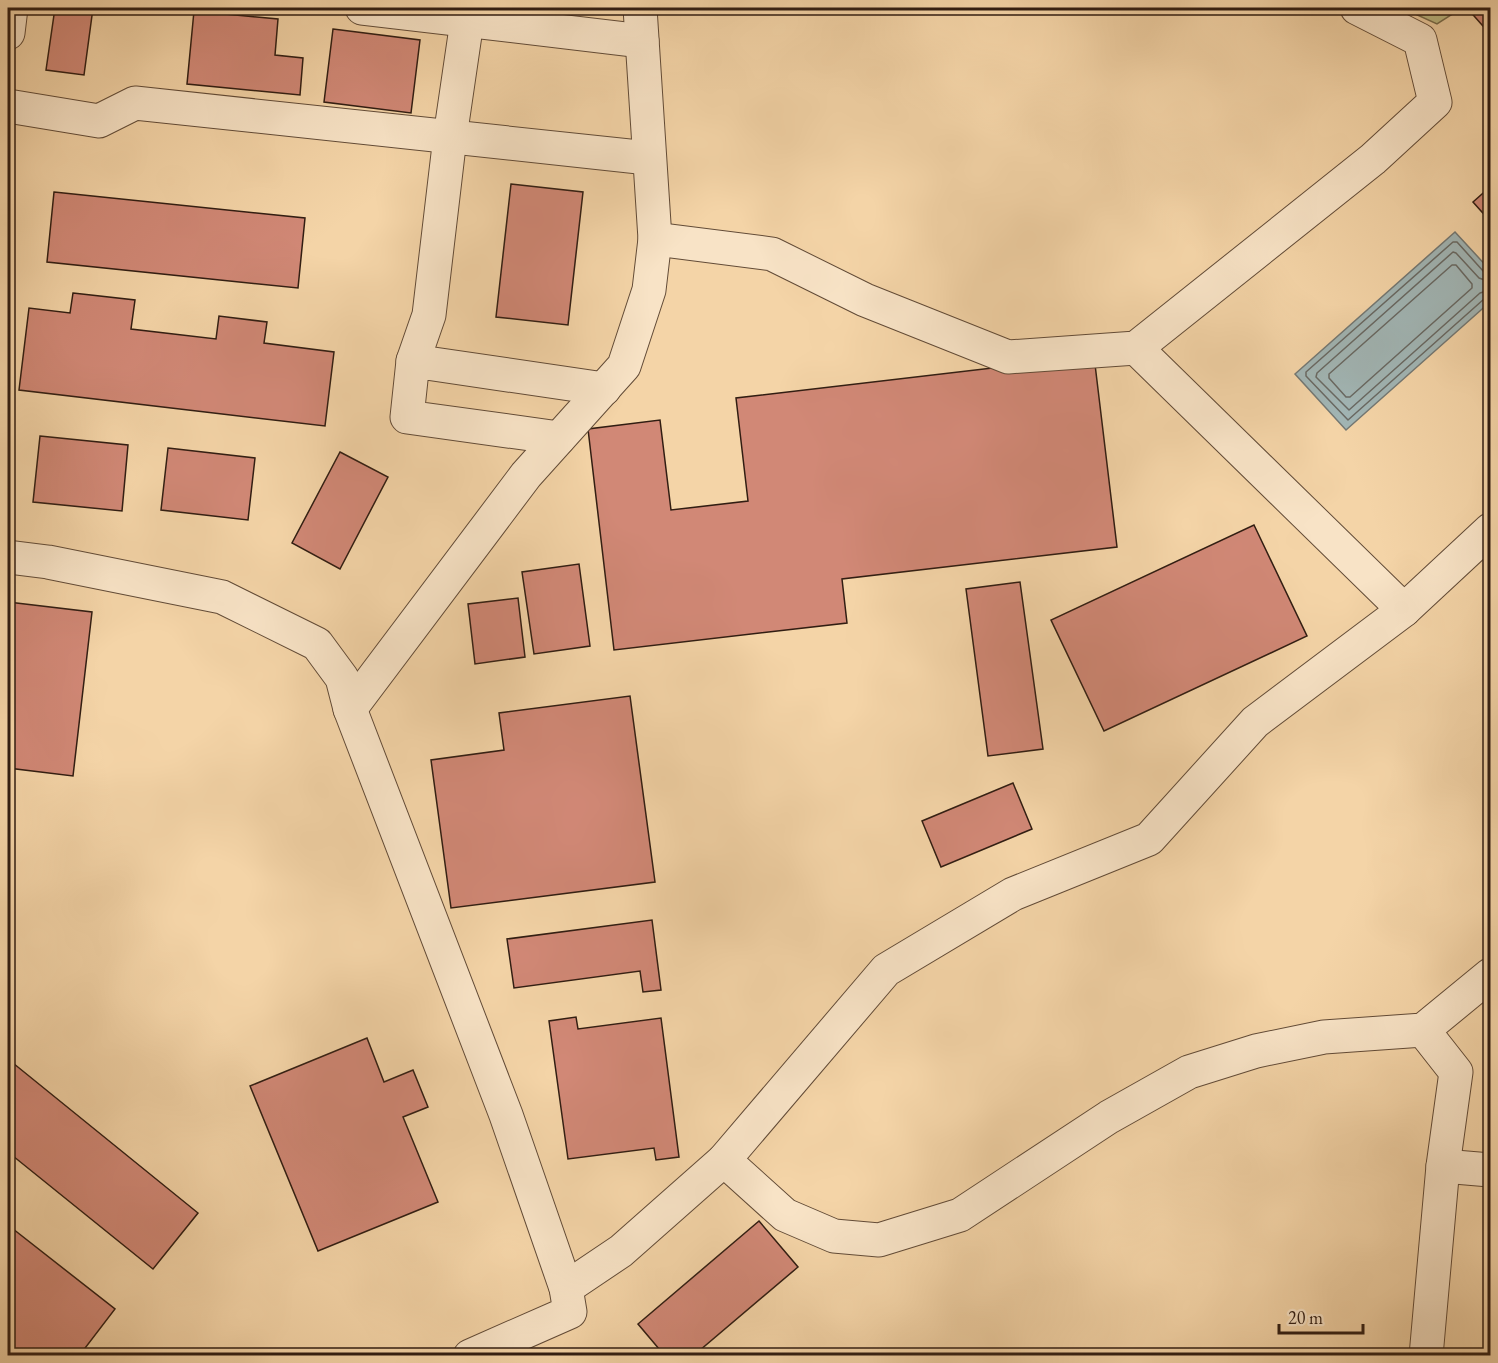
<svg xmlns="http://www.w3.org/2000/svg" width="1498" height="1363" font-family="'EB Garamond',serif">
  <rect width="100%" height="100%" fill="#f4d4a7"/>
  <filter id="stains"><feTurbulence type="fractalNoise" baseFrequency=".00333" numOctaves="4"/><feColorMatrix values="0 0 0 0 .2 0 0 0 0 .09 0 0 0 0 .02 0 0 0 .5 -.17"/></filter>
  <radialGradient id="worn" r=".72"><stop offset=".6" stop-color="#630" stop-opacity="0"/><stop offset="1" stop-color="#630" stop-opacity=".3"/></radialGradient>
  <!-- green -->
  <polygon fill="#bebc85" stroke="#786c4c" stroke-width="1.5" points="1402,8 1462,8 1437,24"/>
  <!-- water -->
  <polygon fill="#a1b5b4" stroke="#747873" stroke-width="1.5" points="1455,232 1490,270 1490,302 1346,430 1295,374"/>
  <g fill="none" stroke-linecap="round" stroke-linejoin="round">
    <!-- shore -->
    <g stroke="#696963" stroke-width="1.5">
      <polygon points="1452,265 1456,265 1472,284 1472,288 1350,397 1346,397 1329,378 1329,374"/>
      <polyline points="1490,274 1484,272 1457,242 1453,242 1306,372 1306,376 1348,420 1484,299 1490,298"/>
      <polyline points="1490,282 1479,278 1456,253 1453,252 1317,373 1316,377 1349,410 1480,293 1490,290"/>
    </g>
  </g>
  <!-- building -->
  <g fill="#d18876" stroke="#311d12" stroke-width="1.5">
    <polygon points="55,8 93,8 84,75 46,70"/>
    <polygon points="1467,8 1490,8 1490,34"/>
    <polygon points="194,11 278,19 275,55 303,58 300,95 187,84"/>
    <polygon points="333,29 420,40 411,113 324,102"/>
    <polygon points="511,184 583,192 568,325 496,317"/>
    <polygon points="1490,187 1490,221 1473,202"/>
    <polygon points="54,192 305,218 298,288 47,262"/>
    <polygon points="73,293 135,300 131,329 216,339 219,316 267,322 264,343 334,352 325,426 19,390 29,308 70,313"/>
    <polygon points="1094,356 1117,547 842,579 847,623 614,650 588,429 660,420 671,510 748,501 736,398"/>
    <polygon points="40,436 128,445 122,511 33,502"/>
    <polygon points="168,448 255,458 248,520 161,510"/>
    <polygon points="340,452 388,477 340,569 292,543"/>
    <polygon points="1254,525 1307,636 1104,731 1051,620"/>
    <polygon points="579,564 590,646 534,654 522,572"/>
    <polygon points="1020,582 1043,749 988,756 966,589"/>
    <polygon points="518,598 525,657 475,664 468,604"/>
    <polygon points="8,602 92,612 73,776 8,768"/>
    <polygon points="630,696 655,882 451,908 431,760 504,750 499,713"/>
    <polygon points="1013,783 1032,829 941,867 922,821"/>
    <polygon points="652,920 661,990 643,992 640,971 514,988 507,939"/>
    <polygon points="576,1017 578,1029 661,1018 679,1157 656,1160 654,1148 568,1159 549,1021"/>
    <polygon points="367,1038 384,1082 413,1070 428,1107 403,1117 438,1202 318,1251 250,1086"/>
    <polygon points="8,1059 198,1213 153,1269 8,1152"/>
    <polygon points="759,1221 798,1267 693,1356 665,1356 638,1324"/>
    <polygon points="8,1225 115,1309 79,1356 8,1356"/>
  </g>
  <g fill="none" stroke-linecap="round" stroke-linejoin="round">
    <defs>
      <g id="minor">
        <polyline points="362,8 642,41"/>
        <polyline points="8,33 11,8"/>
        <polyline points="8,106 99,121 135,103 648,158"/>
        <polyline points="655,239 772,254 865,300 1008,357 1136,348 1373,159 1435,102 1420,40 1357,8"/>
        <polyline points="1136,348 1404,610"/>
        <polyline points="413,361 429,315 450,137 467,21"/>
        <polyline points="559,438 407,417 413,361 604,389"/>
        <polyline points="8,557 48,562 222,597 317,644 342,678 350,709 506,1115 566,1288 570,1312 470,1356"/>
        <polyline points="350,709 526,475 624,366 649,290 655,239 640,8"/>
        <polyline points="1423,1030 1456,1072 1443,1166 1426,1356"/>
        <polyline points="724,1160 785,1215 834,1236 879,1240 960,1215 1109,1117 1189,1072 1256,1051 1324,1037 1423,1030 1490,975"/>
        <polyline points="1443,1166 1490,1170"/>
        <polyline points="566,1288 621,1251 724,1160 886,970 1013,894 1149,839 1255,722 1404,610 1490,530"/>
      </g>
    </defs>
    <!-- minor casing -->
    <use href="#minor" stroke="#624b37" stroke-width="35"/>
    <!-- minor -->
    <use href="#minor" stroke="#f8e3c6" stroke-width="33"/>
  </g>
  <!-- margin -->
  <rect width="1498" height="1363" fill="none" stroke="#f4d4a7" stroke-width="30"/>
  <rect x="9" y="9" width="1480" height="1345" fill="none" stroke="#311d12" stroke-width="3"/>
  <rect x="15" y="15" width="1468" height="1333" fill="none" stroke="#311d12" stroke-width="1.5"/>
  <!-- scale -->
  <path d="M1279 1324v9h84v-9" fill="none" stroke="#311d12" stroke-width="3"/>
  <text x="1288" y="1324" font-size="18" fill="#311d12" stroke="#f8e3c6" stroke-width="4.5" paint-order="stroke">20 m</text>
  <rect width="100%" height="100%" filter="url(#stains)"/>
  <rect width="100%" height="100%" fill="url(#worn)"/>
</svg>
